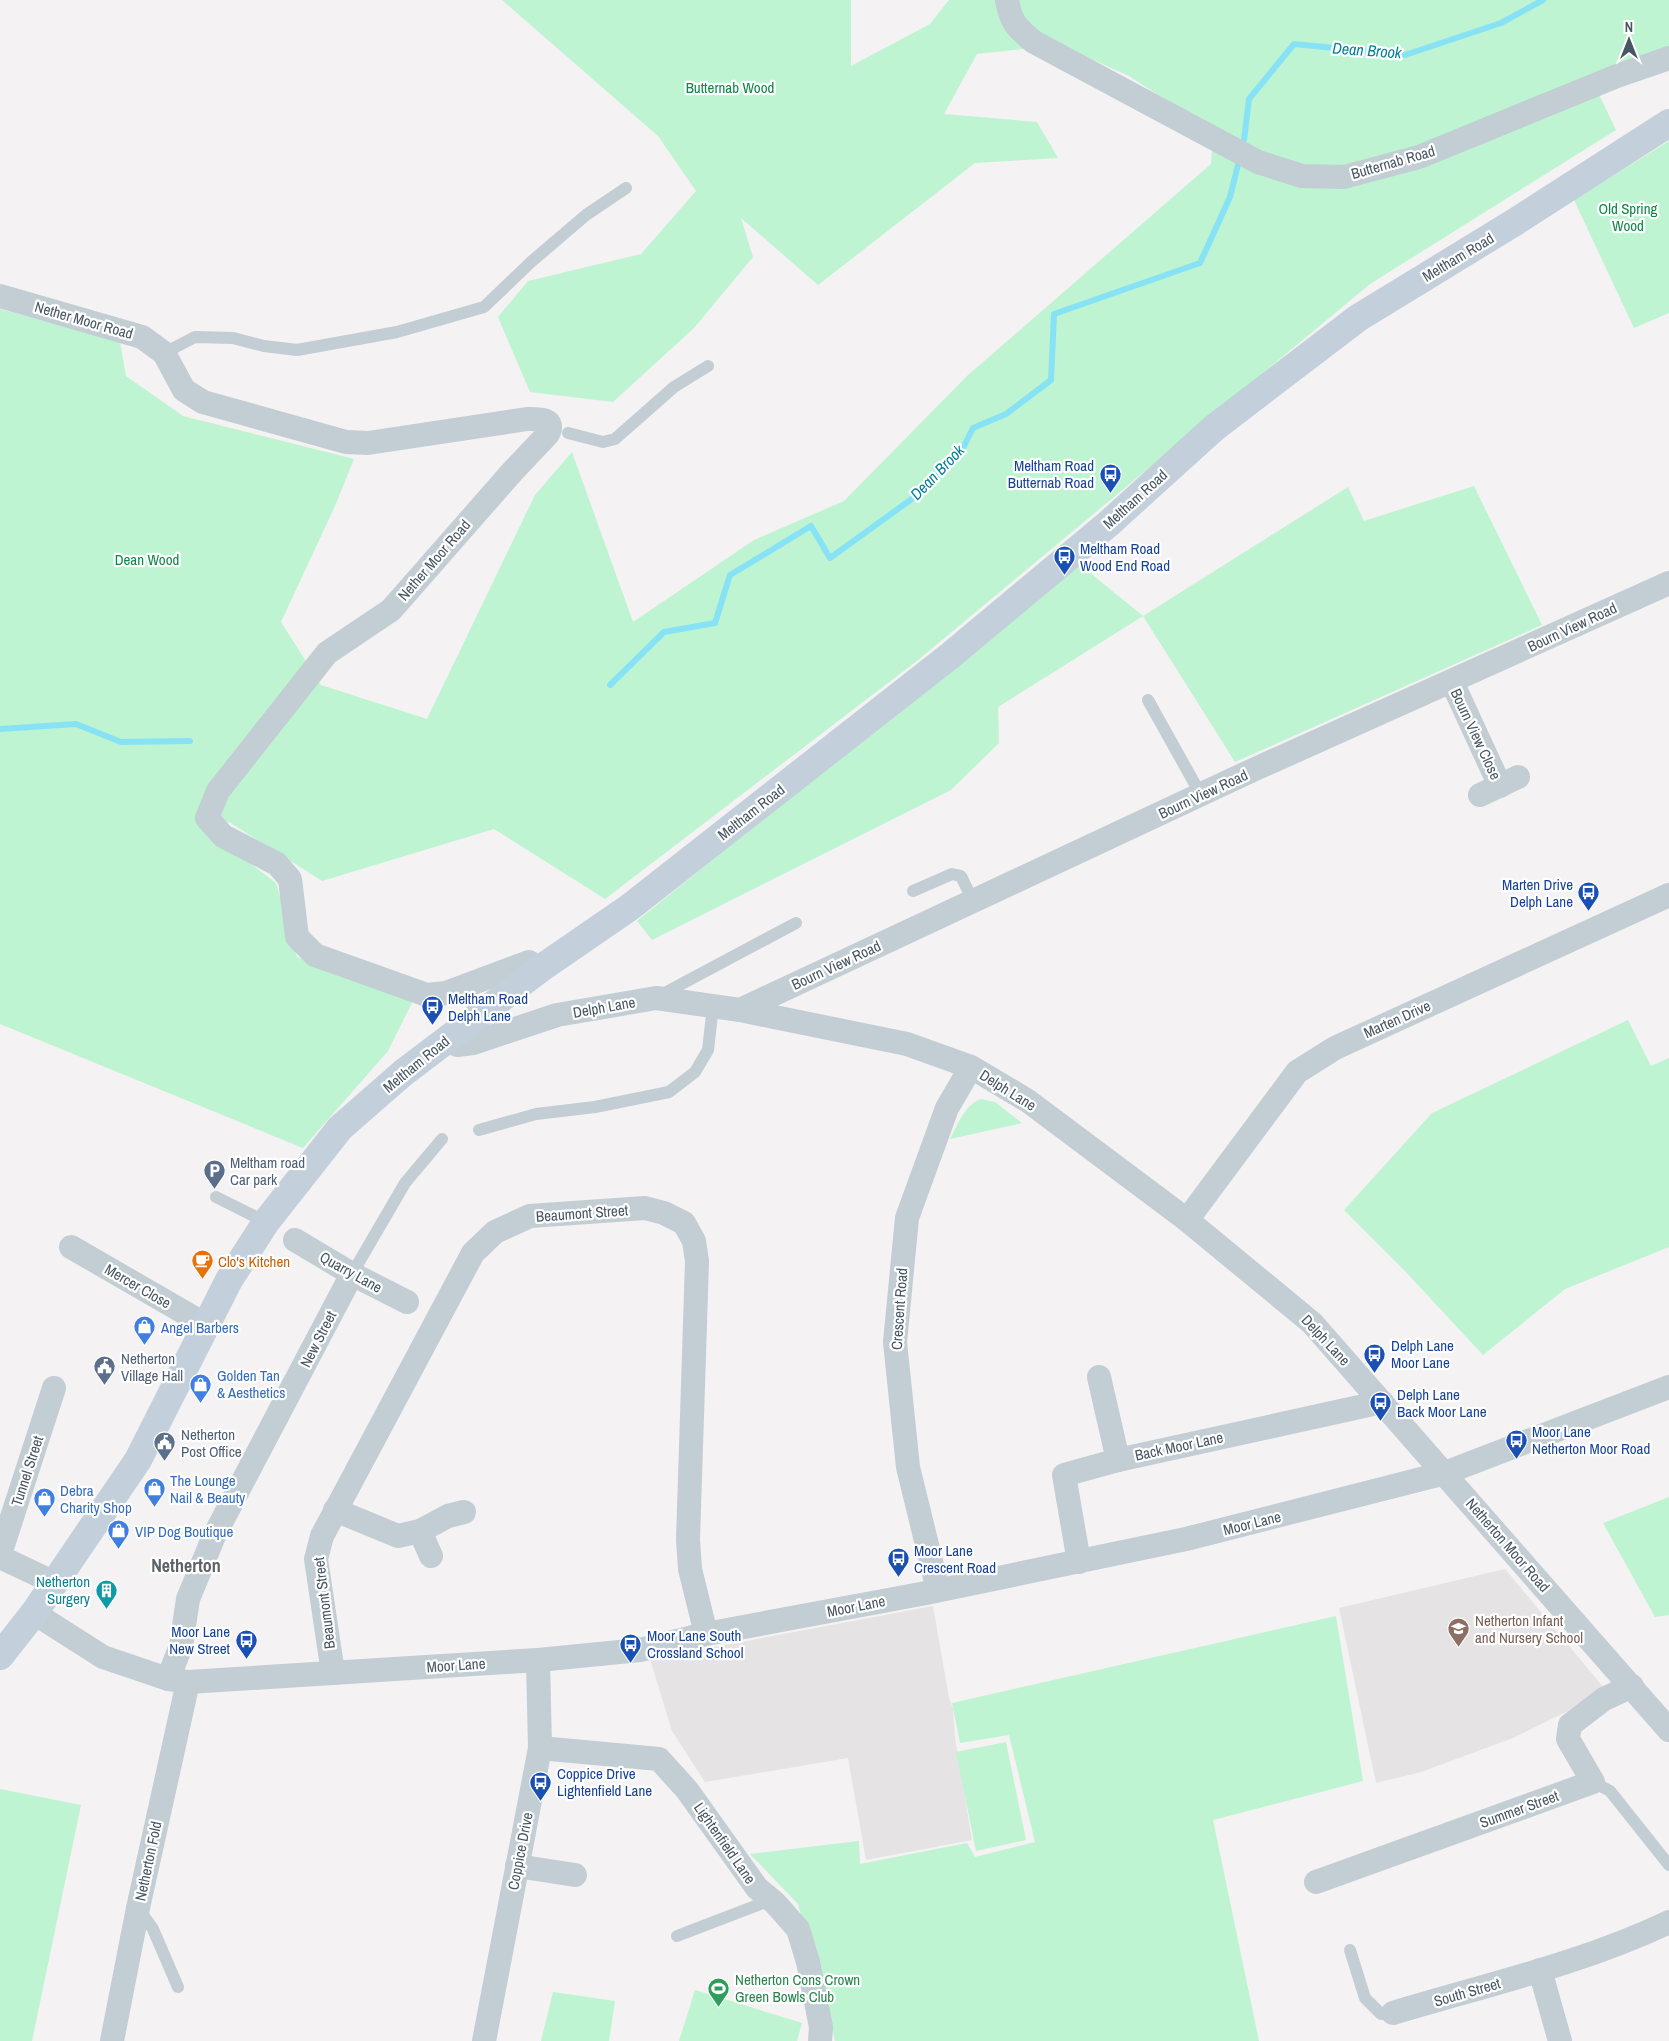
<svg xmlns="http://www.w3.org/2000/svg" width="1669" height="2041" font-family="'Archivo Narrow',sans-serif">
  <rect width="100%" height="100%" fill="#f4f2f2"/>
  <!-- education -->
  <g fill="#e5e3e4">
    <polygon points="1505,1569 1604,1688 1568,1711 1513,1738 1421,1772 1376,1783 1339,1608"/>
    <polygon points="933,1606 949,1698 953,1709 955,1737 972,1840 866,1860 848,1758 705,1782 672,1731 650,1659"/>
  </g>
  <!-- green -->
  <g fill="#bef4d1">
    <polygon points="502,0 851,0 851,66 930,24 949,0 1669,0 1669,52 1591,78 1616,130 1370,284 918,660 605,899 494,829 322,881 229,822 209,832 276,883 297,957 413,1001 388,1051 303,1148 0,1024 0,309 120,342 126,376 183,416 354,459 335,506 281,622 321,685 427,719 535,495 572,452 633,622 754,540 844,501 967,376 1211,164 1213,130 1129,76 1060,45 977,54 944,114 1037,122 1058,158 975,163 818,285 741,218 753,257 694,328 613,402 530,392 498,317 528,281 641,254 696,191 658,136"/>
    <polygon points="1669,141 1669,313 1634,328 1574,200"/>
    <polygon points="1474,486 1542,625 1235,762 1143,616 998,707 999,743 951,790 652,940 637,921 1078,563 1143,616 1348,487 1364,521"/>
    <polygon points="1628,1020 1651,1066 1669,1058 1669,1247 1565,1289 1483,1355 1404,1270 1344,1210 1432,1113"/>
    <path d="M981,1099L995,1102L1022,1123L950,1139C958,1125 964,1105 981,1099Z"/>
    <polygon points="1669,1497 1669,1615 1655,1617 1603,1523"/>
    <polygon points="1336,1616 1363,1781 1213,1820 1259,2041 835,2041 798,1904 750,1854 859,1841 860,1864 967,1843 975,1857 1035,1842 1009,1735 960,1743 952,1703"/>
    <polygon points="1006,1742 1026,1840 976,1851 956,1752"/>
    <polygon points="0,1789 81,1805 32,2041 0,2041"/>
    <polygon points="695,1990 802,2023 797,2041 679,2041"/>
    <polygon points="553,1992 615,2001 609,2041 541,2041"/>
  </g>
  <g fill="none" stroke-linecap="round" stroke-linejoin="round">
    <!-- stream -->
    <g stroke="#87e2f5" stroke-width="6">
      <polyline points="1244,140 1249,99 1294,44 1405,55 1501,23 1543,0"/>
      <polyline points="610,685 664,632 715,623 730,575 811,526 830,558 920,493 961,452 973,428 1006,414 1051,380 1054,314 1200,263 1230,197 1238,165"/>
      <polyline points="0,729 76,724 121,742 190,741"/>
    </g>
    <!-- service -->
    <g stroke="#c2cdd4" stroke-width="12">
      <polyline points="164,353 195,337 233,338 264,346 297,350 397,332 484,307 531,262 586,215 626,188"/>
      <polyline points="568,433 603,442 615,439 674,387 708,366"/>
      <polyline points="1148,700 1201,795"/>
      <polyline points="913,891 952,874 961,876 973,901"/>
      <polyline points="659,996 796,923"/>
      <polyline points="479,1130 536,1114 595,1107 669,1092 695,1072 708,1050 713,1006"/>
      <polyline points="216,1197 266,1222"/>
      <polyline points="352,1274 405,1183 442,1139"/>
      <polyline points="1593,1782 1610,1791 1669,1865"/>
      <polyline points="138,1908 153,1929 178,1987"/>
      <polyline points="677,1936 771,1900"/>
      <polyline points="1350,1950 1365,1998 1381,2014 1393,2013"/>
    </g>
    <!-- minor -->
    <g stroke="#c2cdd4" stroke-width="24">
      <path d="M1007,0C1011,23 1017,28 1034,42L1258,162L1302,176L1344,177L1419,157L1617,76L1669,58"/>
      <path d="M0,296L142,337L164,353L184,390L203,402L346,442L368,443L527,419C539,419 556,418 548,434L512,472L391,610L327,653L218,791L207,818L223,836L277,864L290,879L297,937L315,955L427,995L446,993L529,962L540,969"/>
      <polyline points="1452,682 1500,786"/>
      <polyline points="1480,795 1518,777"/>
      <polyline points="740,1010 1253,770 1669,583"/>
      <polyline points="447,1039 457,1045 473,1043 557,1015 656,998 740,1010 907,1044 971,1067 1028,1101 1187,1220 1312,1323 1669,1730"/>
      <polyline points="1187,1220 1297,1072 1335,1048 1669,895"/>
      <polyline points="295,1240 352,1274 407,1302"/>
      <polyline points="71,1247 206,1325"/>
      <polyline points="1099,1377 1118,1460"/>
      <polyline points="335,1510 398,1536 420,1531 448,1516 464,1512"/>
      <polyline points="420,1531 431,1556"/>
      <polyline points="0,1554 54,1388"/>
      <polyline points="0,1557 55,1583"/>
      <polyline points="1079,1562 1064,1475 1118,1460 1382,1402"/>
      <polyline points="938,1590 908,1467 895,1342 907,1218 947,1108 971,1067"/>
      <polyline points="34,1613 103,1657 168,1679 188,1682 538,1660 640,1650 706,1634 926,1593 1186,1539 1445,1473 1669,1387"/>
      <polyline points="333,1673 316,1559 322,1536 473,1253 495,1232 530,1216 645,1208 664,1213 684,1223 694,1241 697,1261 688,1540 690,1569 706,1634"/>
      <polyline points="168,1679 181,1646 188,1599 214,1536 352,1274"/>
      <polyline points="540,1748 659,1759 687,1790 757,1888 775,1903 798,1929 808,1962 821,2027 820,2041"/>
      <polyline points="517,1866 575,1875"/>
      <polyline points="1316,1882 1593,1782 1568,1739 1570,1725 1604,1699 1632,1686"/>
      <polyline points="1540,1970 1560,2041"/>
      <path d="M1393,2013C1485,1985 1581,1964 1669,1922"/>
      <polyline points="112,2041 138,1908 188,1682"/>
      <polyline points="484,2041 540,1748 538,1660"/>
    </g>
    <!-- secondary -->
    <polyline stroke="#c3d0dc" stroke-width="28" points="0,1656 34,1613 138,1460 229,1280 266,1222 340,1128 403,1073 540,969 630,907 951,655 1108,524 1214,428 1358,318 1515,222 1669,123"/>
  </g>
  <!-- icons -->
  <defs>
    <symbol id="bus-pin" viewBox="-11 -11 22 30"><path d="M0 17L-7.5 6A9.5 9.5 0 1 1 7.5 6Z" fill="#1a4fb4" stroke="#fff"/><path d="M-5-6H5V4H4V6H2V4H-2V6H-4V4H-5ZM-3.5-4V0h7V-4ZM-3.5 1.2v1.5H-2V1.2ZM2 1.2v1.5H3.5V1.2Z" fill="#fff"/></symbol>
    <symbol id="parking-pin" viewBox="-11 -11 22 30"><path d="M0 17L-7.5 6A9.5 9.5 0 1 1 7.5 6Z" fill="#5c6f8a" stroke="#fff"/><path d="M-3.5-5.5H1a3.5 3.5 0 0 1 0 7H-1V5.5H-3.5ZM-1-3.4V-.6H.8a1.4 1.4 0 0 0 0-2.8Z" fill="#fff"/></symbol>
    <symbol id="cafe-pin" viewBox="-11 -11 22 30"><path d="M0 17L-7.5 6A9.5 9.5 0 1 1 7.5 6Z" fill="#e8710a" stroke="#fff"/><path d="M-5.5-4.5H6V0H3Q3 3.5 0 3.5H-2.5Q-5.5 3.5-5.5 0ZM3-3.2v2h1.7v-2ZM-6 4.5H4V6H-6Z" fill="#fff"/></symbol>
    <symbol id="shop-pin" viewBox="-11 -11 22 30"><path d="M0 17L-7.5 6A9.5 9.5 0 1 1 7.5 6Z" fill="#3f7fe0" stroke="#fff"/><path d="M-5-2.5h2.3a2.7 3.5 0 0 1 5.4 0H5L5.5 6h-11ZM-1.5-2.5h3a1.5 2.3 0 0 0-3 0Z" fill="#fff"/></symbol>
    <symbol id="civic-pin" viewBox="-11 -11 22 30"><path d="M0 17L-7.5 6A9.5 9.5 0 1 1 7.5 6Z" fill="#5c6f8a" stroke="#fff"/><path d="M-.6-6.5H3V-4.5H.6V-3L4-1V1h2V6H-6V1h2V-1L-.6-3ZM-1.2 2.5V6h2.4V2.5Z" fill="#fff"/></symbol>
    <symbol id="building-pin" viewBox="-11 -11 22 30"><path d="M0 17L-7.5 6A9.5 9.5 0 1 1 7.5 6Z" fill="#0f9aa8" stroke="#fff"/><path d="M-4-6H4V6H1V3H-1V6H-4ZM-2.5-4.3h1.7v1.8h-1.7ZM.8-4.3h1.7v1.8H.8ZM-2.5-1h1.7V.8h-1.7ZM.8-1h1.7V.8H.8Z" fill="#fff"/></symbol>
    <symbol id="school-pin" viewBox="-11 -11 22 30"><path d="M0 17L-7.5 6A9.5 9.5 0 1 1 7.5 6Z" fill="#8d6e63" stroke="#fff"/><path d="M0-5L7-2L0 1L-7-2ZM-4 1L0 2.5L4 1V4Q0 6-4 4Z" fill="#fff"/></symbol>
    <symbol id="stadium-pin" viewBox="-11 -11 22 30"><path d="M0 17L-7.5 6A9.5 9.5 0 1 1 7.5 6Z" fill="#2e9e5b" stroke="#fff"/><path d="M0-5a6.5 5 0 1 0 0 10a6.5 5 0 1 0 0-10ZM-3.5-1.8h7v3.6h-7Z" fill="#fff"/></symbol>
  </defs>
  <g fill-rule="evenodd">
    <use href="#bus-pin" x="1098" y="462" width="25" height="34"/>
    <use href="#bus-pin" x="1052" y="544" width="25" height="34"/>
    <use href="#bus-pin" x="1576" y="880" width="25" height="34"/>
    <use href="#bus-pin" x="420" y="994" width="25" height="34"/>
    <use href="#parking-pin" x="202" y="1158" width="25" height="34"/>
    <use href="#cafe-pin" x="190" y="1248" width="25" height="34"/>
    <use href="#shop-pin" x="132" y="1314" width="25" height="34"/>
    <use href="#bus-pin" x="1362" y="1342" width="25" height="34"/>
    <use href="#civic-pin" x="92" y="1354" width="25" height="34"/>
    <use href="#shop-pin" x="188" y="1372" width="25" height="34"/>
    <use href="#bus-pin" x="1368" y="1390" width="25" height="34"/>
    <use href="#bus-pin" x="1504" y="1428" width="25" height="34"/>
    <use href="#civic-pin" x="152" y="1430" width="25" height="34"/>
    <use href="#shop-pin" x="142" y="1476" width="25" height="34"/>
    <use href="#shop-pin" x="32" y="1486" width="25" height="34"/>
    <use href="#shop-pin" x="106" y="1518" width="25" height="34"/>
    <use href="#bus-pin" x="886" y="1546" width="25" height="34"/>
    <use href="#building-pin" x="94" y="1578" width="25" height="34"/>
    <use href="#school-pin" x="1446" y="1616" width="25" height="34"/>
    <use href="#bus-pin" x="234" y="1628" width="25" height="34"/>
    <use href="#bus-pin" x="618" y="1632" width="25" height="34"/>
    <use href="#bus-pin" x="528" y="1770" width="25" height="34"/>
    <use href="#stadium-pin" x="706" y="1976" width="25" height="34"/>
  </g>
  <g text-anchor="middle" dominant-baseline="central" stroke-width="4.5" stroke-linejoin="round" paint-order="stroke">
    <!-- park labels -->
    <g font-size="15" fill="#0e8746" stroke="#fff">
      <text x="730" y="87">Butternab Wood</text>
      <text x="1628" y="208">Old Spring<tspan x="1628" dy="17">Wood</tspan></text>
      <text x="147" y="559">Dean Wood</text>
    </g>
    <!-- street labels -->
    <g font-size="15" fill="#475662" stroke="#fff">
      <text transform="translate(1393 162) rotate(-16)">Butternab Road</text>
      <text transform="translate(1458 257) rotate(-31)">Meltham Road</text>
      <text transform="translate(84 320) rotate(16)">Nether Moor Road</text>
      <text transform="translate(1135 499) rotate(-42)">Meltham Road</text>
      <text transform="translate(434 560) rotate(-49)">Nether Moor Road</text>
      <text transform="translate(1572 627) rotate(-25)">Bourn View Road</text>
      <text transform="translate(1476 734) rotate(65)">Bourn View Close</text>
      <text transform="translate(1203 794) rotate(-25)">Bourn View Road</text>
      <text transform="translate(751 812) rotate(-38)">Meltham Road</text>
      <text transform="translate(836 965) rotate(-25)">Bourn View Road</text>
      <text transform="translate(604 1007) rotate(-10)">Delph Lane</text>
      <text transform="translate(1397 1019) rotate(-24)">Marten Drive</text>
      <text transform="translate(416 1064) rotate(-39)">Meltham Road</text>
      <text transform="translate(1008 1090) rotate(32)">Delph Lane</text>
      <text transform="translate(582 1213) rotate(-4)">Beaumont Street</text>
      <text transform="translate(351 1272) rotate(29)">Quarry Lane</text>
      <text transform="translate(138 1286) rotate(30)">Mercer Close</text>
      <text transform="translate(899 1309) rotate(-86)">Crescent Road</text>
      <text transform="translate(318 1339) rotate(-63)">New Street</text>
      <text transform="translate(1326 1340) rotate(47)">Delph Lane</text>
      <text transform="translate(1179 1446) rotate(-12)">Back Moor Lane</text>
      <text transform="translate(27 1471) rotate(-72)">Tunnel Street</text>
      <text transform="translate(1252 1523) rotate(-14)">Moor Lane</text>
      <text transform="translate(1508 1545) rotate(49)">Netherton Moor Road</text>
      <text transform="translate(324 1603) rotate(-97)">Beaumont Street</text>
      <text transform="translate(856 1606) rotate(-11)">Moor Lane</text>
      <text transform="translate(456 1665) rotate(-4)">Moor Lane</text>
      <text transform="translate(1519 1809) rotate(-20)">Summer Street</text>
      <text transform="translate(725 1843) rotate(55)">Lightenfield Lane</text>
      <text transform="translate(520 1851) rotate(-79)">Coppice Drive</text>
      <text transform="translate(148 1861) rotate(-78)">Netherton Fold</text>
      <text transform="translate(1467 1992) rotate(-16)">South Street</text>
    </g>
    <!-- transit labels -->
    <g font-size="15" fill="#164399" stroke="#fff" text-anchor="start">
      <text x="1094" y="465" text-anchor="end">Meltham Road<tspan x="1094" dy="17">Butternab Road</tspan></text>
      <text x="1080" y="548">Meltham Road<tspan x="1080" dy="17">Wood End Road</tspan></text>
      <text x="1573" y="884" text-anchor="end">Marten Drive<tspan x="1573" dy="17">Delph Lane</tspan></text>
      <text x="448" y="998">Meltham Road<tspan x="448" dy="17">Delph Lane</tspan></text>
      <text x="1391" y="1345">Delph Lane<tspan x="1391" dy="17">Moor Lane</tspan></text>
      <text x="1397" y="1394">Delph Lane<tspan x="1397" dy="17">Back Moor Lane</tspan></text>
      <text x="1532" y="1431">Moor Lane<tspan x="1532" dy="17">Netherton Moor Road</tspan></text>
      <text x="914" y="1550">Moor Lane<tspan x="914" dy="17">Crescent Road</tspan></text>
      <text x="230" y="1631" text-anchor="end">Moor Lane<tspan x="230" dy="17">New Street</tspan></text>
      <text x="647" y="1635">Moor Lane South<tspan x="647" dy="17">Crossland School</tspan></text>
      <text x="557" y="1773">Coppice Drive<tspan x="557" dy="17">Lightenfield Lane</tspan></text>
    </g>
    <!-- service labels -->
    <g font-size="15" fill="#4e5e75" stroke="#fff" text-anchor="start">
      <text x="230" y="1162">Meltham road<tspan x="230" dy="17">Car park</tspan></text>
      <text x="121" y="1358">Netherton<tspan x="121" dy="17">Village Hall</tspan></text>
      <text x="181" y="1434">Netherton<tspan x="181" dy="17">Post Office</tspan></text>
    </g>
    <!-- food labels -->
    <g font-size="15" fill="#c56008" stroke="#fff" text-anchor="start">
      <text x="218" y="1261">Clo's Kitchen</text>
    </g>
    <!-- shop labels -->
    <g font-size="15" fill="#366cbe" stroke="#fff" text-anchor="start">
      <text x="161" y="1327">Angel Barbers</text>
      <text x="217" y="1375">Golden Tan<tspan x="217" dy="17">&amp; Aesthetics</tspan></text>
      <text x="170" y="1480">The Lounge<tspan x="170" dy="17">Nail &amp; Beauty</tspan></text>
      <text x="60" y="1490">Debra<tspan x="60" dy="17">Charity Shop</tspan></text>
      <text x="135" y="1531">VIP Dog Boutique</text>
    </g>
    <!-- culture labels -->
    <g font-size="15" fill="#0d838f" stroke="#fff" text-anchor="end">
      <text x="90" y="1581">Netherton<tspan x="90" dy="17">Surgery</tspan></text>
    </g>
    <!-- education labels -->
    <g font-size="15" fill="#785e54" stroke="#fff" text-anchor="start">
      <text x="1475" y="1620">Netherton Infant<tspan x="1475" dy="17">and Nursery School</tspan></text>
    </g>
    <!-- leisure labels -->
    <g font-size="15" fill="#27864d" stroke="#fff" text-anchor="start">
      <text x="735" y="1979">Netherton Cons Crown<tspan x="735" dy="17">Green Bowls Club</tspan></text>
    </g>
    <!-- water labels -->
    <g font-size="16" font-style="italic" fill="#037f9a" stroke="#fff">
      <text transform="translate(1367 50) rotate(4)">Dean Brook</text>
      <text transform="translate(937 472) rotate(-46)">Dean Brook</text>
    </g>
    <!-- quarter labels -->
    <g font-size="18" font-weight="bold" fill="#5d6268" stroke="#fff">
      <text x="186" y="1565">Netherton</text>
    </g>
  </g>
  <!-- north arrow -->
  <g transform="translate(1629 40)" stroke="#ffffff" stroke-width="4" paint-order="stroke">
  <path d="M0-4L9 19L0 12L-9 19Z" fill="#475662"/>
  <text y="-8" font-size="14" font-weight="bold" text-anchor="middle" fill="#475662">N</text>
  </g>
</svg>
